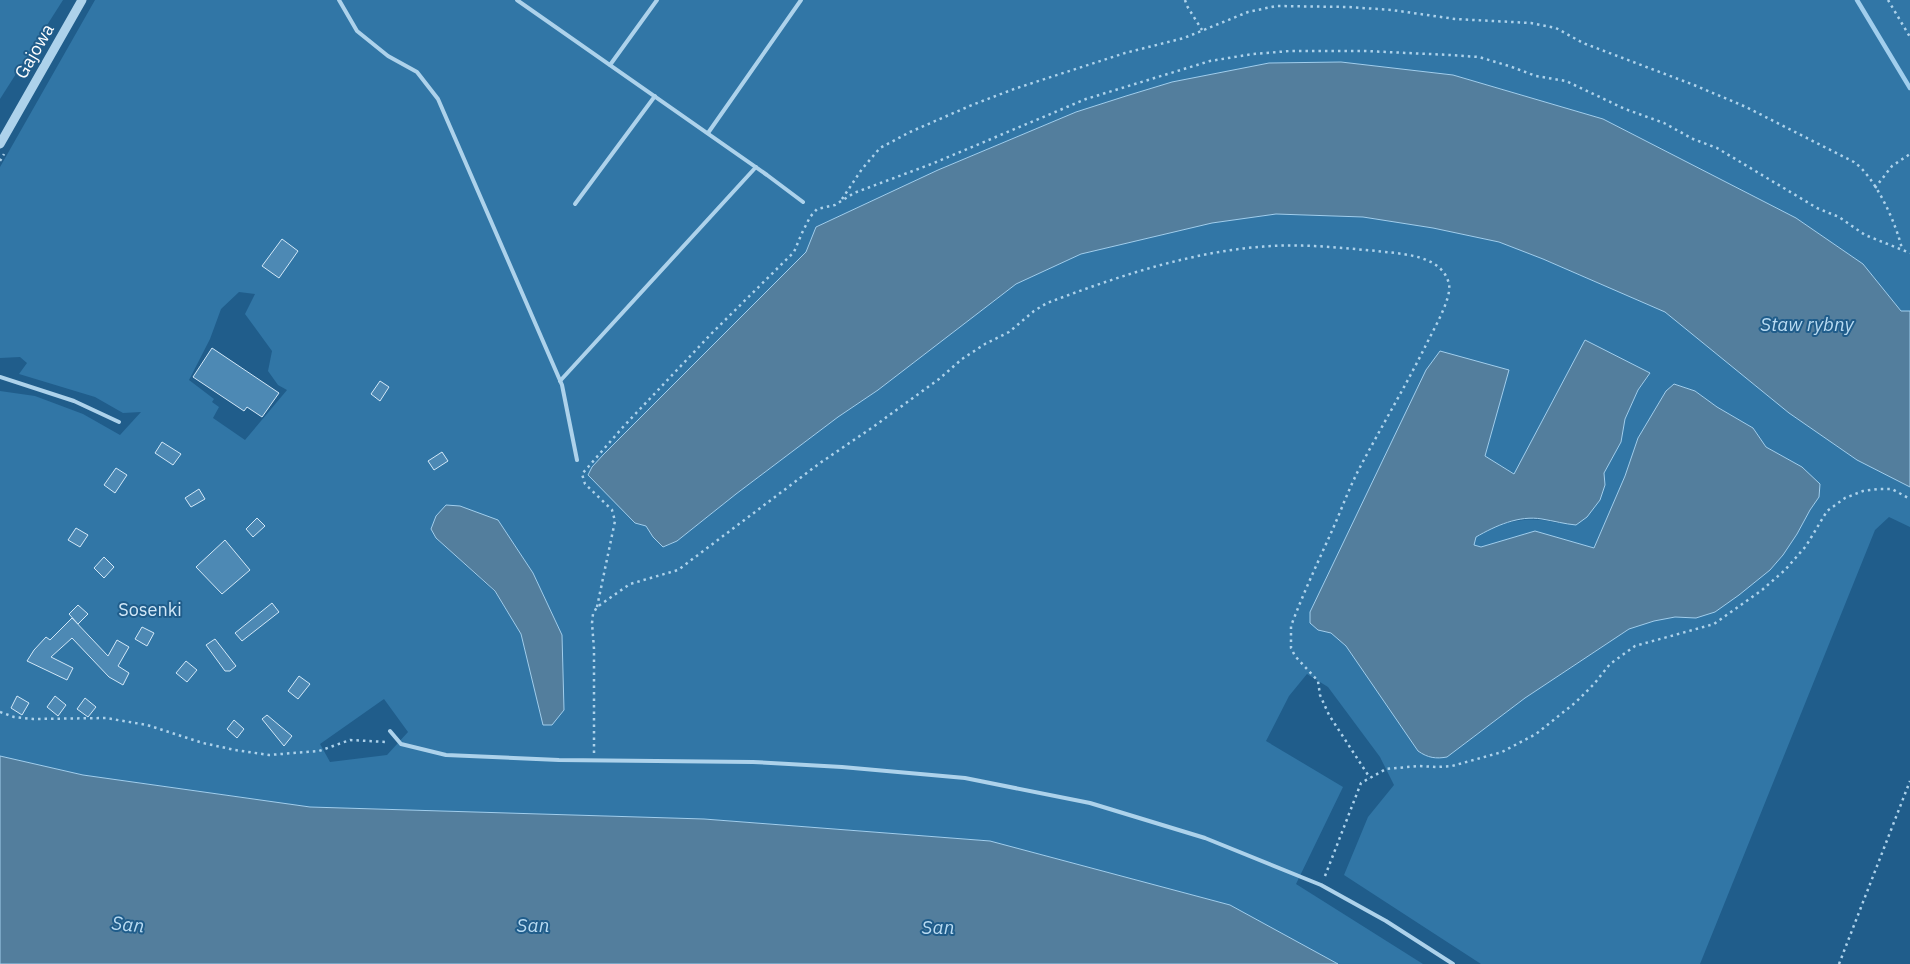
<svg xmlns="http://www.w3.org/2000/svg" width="1910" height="964" font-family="'IBM Plex Sans',sans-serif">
  <rect width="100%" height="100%" fill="#205d8b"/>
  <!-- green -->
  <g fill="#3176a6" fill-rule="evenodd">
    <polygon points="0,0 63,0 0,99"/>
    <path d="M95,0H1910V311H1901L1863,264L1796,218L1603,119L1453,75L1341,62L1269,63L1172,82L1126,96L1076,112L938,170L816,227L806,252L625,433L646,526L653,537L664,547L677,541L736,494L838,417L878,390L1016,284L1081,254L1212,223L1276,214L1363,217L1433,228L1499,242L1543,259L1665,312L1789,413L1857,460L1910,487V527L1889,517L1875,530L1700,964H1481L1344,875L1368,817L1394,785L1380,757L1328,687L1307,674L1289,696L1266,741L1343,787L1296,884L1423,964H1338L1230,905L990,841L704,819L310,807L83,775L0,756V391L35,396L83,414L120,435L141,412L123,413L95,397L19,374L27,363L20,357L0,358V167ZM239,292L255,294L245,314L272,351L268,371L278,385L287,390L245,440L213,418L219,407L212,402L214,399L189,380L210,339L221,309ZM1585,340L1650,374L1638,390L1625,419L1621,442L1604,473L1605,485L1558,523C1527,515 1503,521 1476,537L1474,545L1481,547L1535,531L1594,548L1625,476L1638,438L1666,391L1674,384L1695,391L1717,407L1753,428L1766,447L1802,467L1819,497L1810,510L1797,534L1783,555L1770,570L1697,618L1675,617L1654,621L1629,629L1525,698L1447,757C1435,759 1428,758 1418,751L1346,646L1310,612L1315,601L1509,370L1485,456L1515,474ZM498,520L533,573L562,635L564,710L543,725L521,634L495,592L436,538L431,529ZM384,699L408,732L387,755L330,762L320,744Z"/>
  </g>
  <!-- water -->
  <g fill="#537e9d" stroke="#a1ceed">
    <polygon points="1341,62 1453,75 1603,119 1796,218 1863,264 1901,311 1910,311 1910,487 1857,460 1789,413 1665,312 1543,259 1499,242 1433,228 1363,217 1276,214 1212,223 1081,254 1016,284 878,390 838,417 736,494 677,541 663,547 653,537 646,526 635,523 588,475 592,467 603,455 806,252 816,227 938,170 1076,112 1126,96 1172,82 1269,63"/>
    <path d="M1585,340L1650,373L1638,390L1625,419L1621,442L1604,473L1605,485L1600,500L1587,517L1576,525C1565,524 1554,521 1542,519C1519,515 1495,526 1476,537L1474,545L1481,547L1535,531L1594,548L1625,476L1638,438L1666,391L1674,384L1695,391L1717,407L1753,428L1766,447L1802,467L1820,484L1819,497L1810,510L1797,534L1783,555L1770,570L1739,595L1715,612L1696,618L1675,617L1654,621L1629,629L1525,698L1447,757C1436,759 1428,758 1418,751L1346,646L1331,633L1318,630L1310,623V612L1426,370L1440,351L1509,370L1485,456L1514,474Z"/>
    <polygon points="446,505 460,506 498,520 533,573 562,635 564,710 552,725 543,725 521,634 495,591 436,538 431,529 436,516"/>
    <polygon points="0,756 83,775 310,807 704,819 990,841 1230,905 1338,964 0,964"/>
  </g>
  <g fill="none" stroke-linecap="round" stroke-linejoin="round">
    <!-- stream -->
    <polyline stroke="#a1ceed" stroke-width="4.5" points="1857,0 1910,88"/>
  </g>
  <!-- building -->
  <g fill="#4d89b4" stroke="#d2e8f8">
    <polygon points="282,239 298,251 279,278 262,266"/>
    <polygon points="212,348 279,393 262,417 247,407 244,411 193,377"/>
    <polygon points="380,381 389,387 380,401 371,394"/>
    <polygon points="162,442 181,454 173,465 155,453"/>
    <polygon points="442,452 448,461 434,470 428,461"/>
    <polygon points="116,468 127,475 115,493 104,485"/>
    <polygon points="199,489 205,499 191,507 185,498"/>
    <polygon points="257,518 265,526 253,537 246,529"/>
    <polygon points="76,528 88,535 80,547 68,540"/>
    <polygon points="225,540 250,570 222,594 196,567"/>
    <polygon points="104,557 114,567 104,578 94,568"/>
    <polygon points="272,603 279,612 242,641 235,633"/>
    <polygon points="78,605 88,614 78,624 69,614"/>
    <polygon points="72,618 108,656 117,640 129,647 118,666 129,673 123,685 109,677 72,638 51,657 73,668 67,680 27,661 34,650 46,637 50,640"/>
    <polygon points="142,627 154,633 147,646 135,639"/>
    <polygon points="215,639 236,666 230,671 225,671 206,645"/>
    <polygon points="186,661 197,670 187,682 176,673"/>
    <polygon points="299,676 310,684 298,699 288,691"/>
    <polygon points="17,696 29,703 22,715 11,708"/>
    <polygon points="55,696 66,705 58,716 47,707"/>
    <polygon points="85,698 96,707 88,717 77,709"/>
    <polygon points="267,715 292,736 284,746 262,719"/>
    <polygon points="234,720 244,729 237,738 227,729"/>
  </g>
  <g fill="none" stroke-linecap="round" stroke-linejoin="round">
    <!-- path -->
    <g stroke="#add2eb" stroke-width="2.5" stroke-dasharray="2.5 4" stroke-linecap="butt">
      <polyline points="1185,0 1187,6 1202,30"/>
      <polyline points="1888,0 1910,37"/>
      <polyline points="0,161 4,154"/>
      <polyline points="1875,188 1892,166 1910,154"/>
      <path d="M842,199L862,169L880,148L910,132L972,105L1014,89L1125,53L1184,38L1248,12L1276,6L1348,7L1392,10L1455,19L1531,23L1556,28L1583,43L1694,85L1746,107L1854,162C1876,178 1896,223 1902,249"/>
      <polyline points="597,607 615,521 612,510 585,484 582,474 623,427 713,332 794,252 802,233 810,217 817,209 835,205 854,193 934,163 1086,99 1210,61 1253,54 1290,51 1365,51 1450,55 1479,57 1509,66 1536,76 1566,81 1625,109 1664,123 1693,139 1717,148 1817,208 1839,217 1865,235 1910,253"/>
      <polyline points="0,712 14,717 33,719 106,718 147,725 203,743 235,750 269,755 319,751 350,740 387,742"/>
      <path d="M594,753V649L592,623L593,614L597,607L630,584L678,570L820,463L873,427L939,379L962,359L985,344L1009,332L1034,311L1047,303C1119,276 1195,250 1272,246C1307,244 1342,248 1377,251C1400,254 1442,254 1449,284C1452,299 1432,332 1425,347C1404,389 1380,429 1358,471C1348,491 1340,513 1331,533C1317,564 1303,594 1291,626V648L1295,656L1318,681L1320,695L1329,715L1370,778"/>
      <polyline points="1325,876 1361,783 1386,769 1418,766 1436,767 1452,766 1502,752 1536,734 1576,702 1594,684 1610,664 1635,646 1714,624 1762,590 1785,570 1806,546 1827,511 1845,498 1863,491 1878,489 1892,489 1910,499"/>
      <polyline points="1839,964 1910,781"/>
    </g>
    <!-- service -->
    <g stroke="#add2eb" stroke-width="4">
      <polyline points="339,0 357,31 388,56 417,72 438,99 562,385 577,460"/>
      <polyline points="517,0 767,175 803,202"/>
      <polyline points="610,65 657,0"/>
      <polyline points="708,133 801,0"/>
      <polyline points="575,204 655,96"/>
      <polyline points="0,377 74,401 119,422"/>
      <polyline points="560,381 756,167"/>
      <polyline points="390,731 401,744 446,755 559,760 753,762 842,767 965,778 1090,803 1205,838 1321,885 1386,921 1453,964"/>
    </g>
    <!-- tertiary -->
    <polyline stroke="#add2eb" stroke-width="9" points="0,144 82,0"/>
  </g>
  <g text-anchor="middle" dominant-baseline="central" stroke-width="4" stroke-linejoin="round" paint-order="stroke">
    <!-- street labels -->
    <g font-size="18" fill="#fff" stroke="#205d8b">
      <text transform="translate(34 51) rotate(-60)">Gajowa</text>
    </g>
    <!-- park labels -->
    <g font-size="18" fill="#d2e8f8" stroke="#205d8b">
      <text x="150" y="609">Sosenki</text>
    </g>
    <!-- water labels -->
    <g font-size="19" font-style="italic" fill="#b9dbf2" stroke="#205d8b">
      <text x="1807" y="324">Staw rybny</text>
      <text transform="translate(128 924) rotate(6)">San</text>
      <text x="533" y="925">San</text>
      <text x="938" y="927">San</text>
    </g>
  </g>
</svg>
